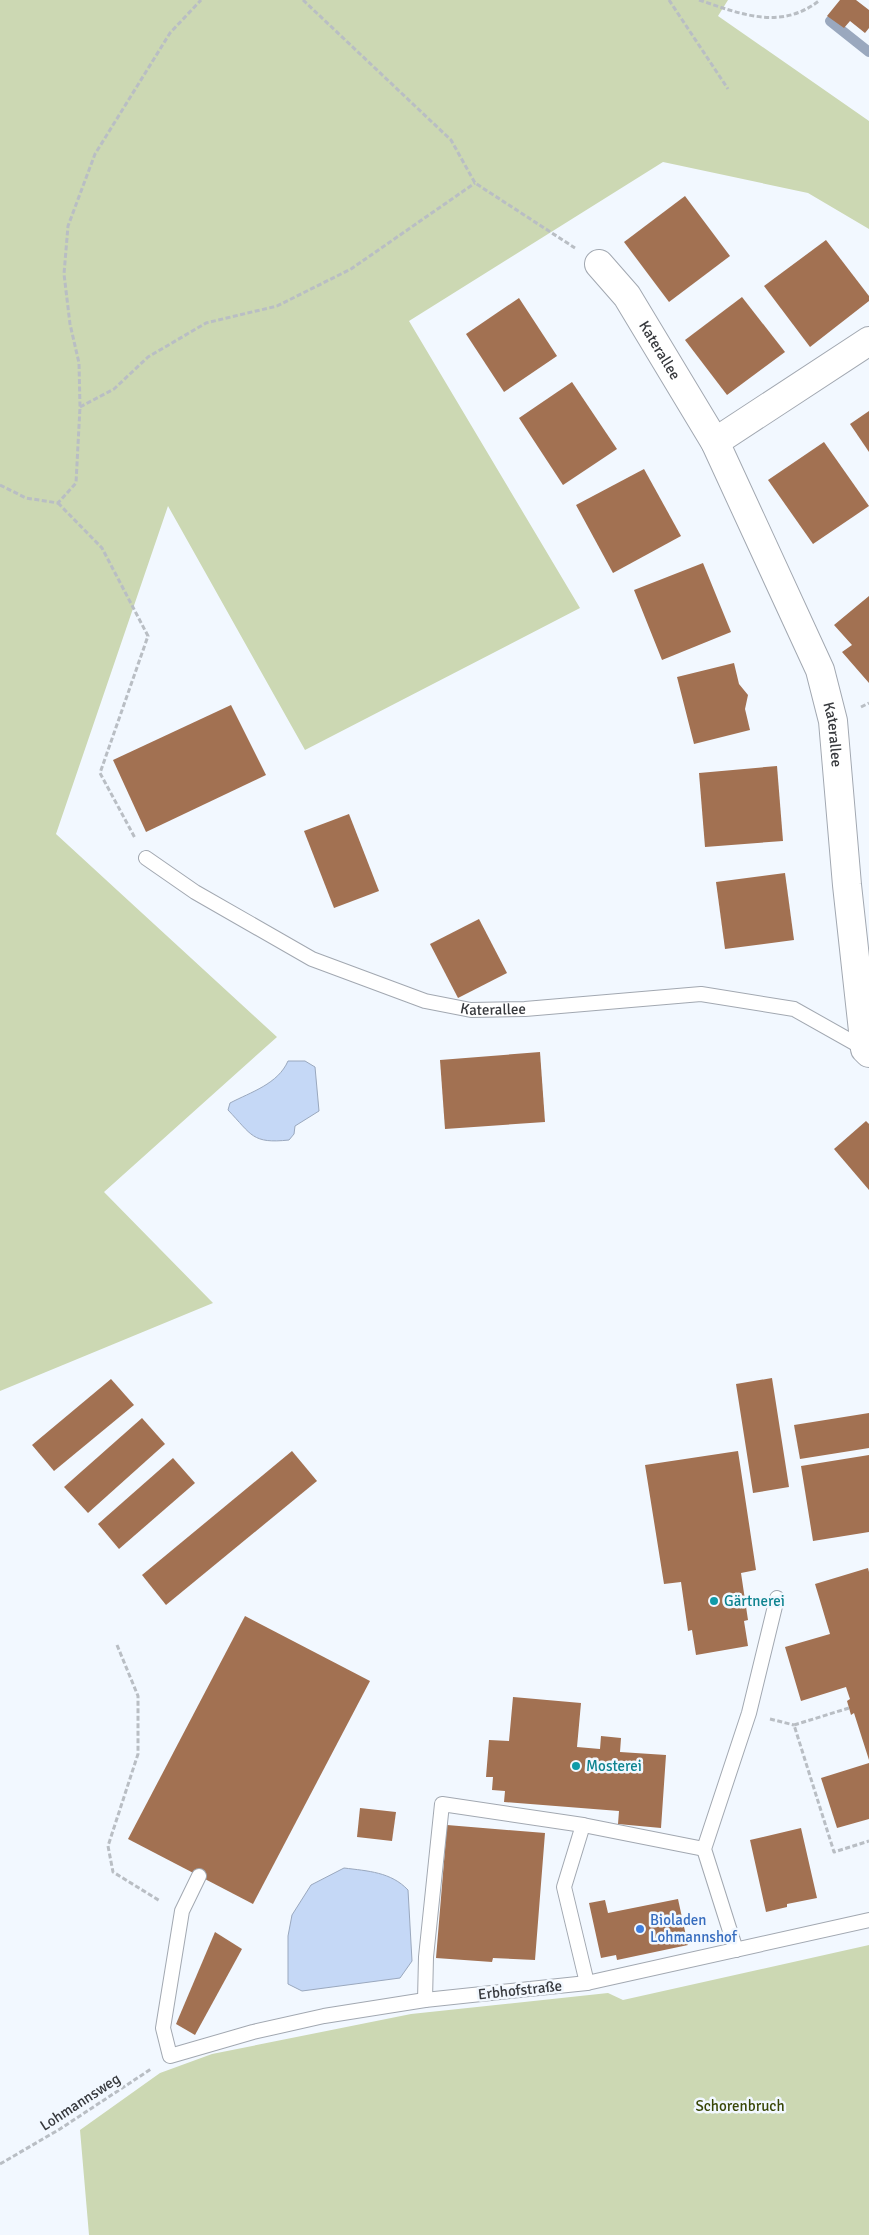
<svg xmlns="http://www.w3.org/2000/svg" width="869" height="2235" font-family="Signika,sans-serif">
  <rect width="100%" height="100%" fill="#f2f8ff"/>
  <!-- green -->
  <g fill="#ccd8b3">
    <polygon points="0,0 728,0 718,16 869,121 869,229 808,193 663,162 409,321 580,608 305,750 168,506 56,834 277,1037 104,1192 213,1303 0,1391"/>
    <polygon points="869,1945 869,2235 89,2235 80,2130 160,2073 212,2054 411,2014 608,1993 623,2000"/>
  </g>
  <!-- water -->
  <g fill="#c5d8f6" stroke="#9aa8be">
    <path d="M288,1061H305L315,1067L319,1111L295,1126L294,1134L289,1140C252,1144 252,1135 228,1110L230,1103C251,1092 278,1084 288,1061Z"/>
    <path d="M344,1868C368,1871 391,1872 408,1890L412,1961L400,1978L302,1991L288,1984V1936L292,1915L311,1885Z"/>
  </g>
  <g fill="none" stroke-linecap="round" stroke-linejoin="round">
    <!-- stream -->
    <polyline stroke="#9aa8be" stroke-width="10" points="830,21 869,52"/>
  </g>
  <!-- building -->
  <g fill="#a27152">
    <polygon points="840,0 856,0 869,10 869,28 865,33 850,21 844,28 827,16"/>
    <polygon points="685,196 730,256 669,302 624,242"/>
    <polygon points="826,240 869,296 869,301 810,347 764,286"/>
    <polygon points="742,297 785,352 727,395 685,340"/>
    <polygon points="519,298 557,356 504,392 466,334"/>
    <polygon points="572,382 617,449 563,485 519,418"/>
    <polygon points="869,411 869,452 850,424"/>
    <polygon points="824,442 869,506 813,544 768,480"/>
    <polygon points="644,469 681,536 613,573 576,505"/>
    <polygon points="703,563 731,632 662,660 634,590"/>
    <polygon points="869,596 869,683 842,652 852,645 834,625"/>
    <polygon points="734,663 739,684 748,695 745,709 750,730 694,744 677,677"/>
    <polygon points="231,705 266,775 146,832 113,760"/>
    <polygon points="777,766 783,841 705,847 699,773"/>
    <polygon points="349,814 379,891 334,908 304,831"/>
    <polygon points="785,873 794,940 725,949 716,882"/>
    <polygon points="479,919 507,973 458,998 430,944"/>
    <polygon points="540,1052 545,1122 445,1129 440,1060"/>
    <polygon points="866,1121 869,1124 869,1190 834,1149"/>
    <polygon points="772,1378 789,1487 753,1493 736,1384"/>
    <polygon points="111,1379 134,1405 54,1471 32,1445"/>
    <polygon points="869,1413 869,1448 800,1459 794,1425"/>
    <polygon points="142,1418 165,1444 88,1513 64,1487"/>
    <polygon points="292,1451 317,1481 166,1605 142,1575"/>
    <polygon points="738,1451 756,1570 741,1573 748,1620 744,1621 748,1646 696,1655 692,1630 688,1631 681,1582 664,1584 645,1465"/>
    <polygon points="869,1455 869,1532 813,1541 801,1466"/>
    <polygon points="173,1458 195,1483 119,1549 98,1524"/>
    <polygon points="868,1568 869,1572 869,1760 854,1713 851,1715 847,1701 850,1699 846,1687 801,1701 785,1647 830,1634 815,1584"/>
    <polygon points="245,1616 370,1681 253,1904 128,1839"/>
    <polygon points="513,1697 581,1703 577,1747 600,1749 601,1736 621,1738 620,1752 666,1755 661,1828 618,1824 619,1811 504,1802 505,1791 492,1790 493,1777 486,1777 489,1740 509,1741"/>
    <polygon points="869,1763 869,1819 837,1828 821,1778"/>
    <polygon points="360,1808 396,1812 392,1841 357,1837"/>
    <polygon points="447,1825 545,1833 535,1960 493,1958 492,1962 436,1958"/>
    <polygon points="801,1828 817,1898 787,1904 787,1907 766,1912 750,1840"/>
    <polygon points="678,1899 688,1945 617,1960 616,1955 601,1958 589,1903 605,1900 608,1913"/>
    <polygon points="215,1932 242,1949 195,2035 176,2024"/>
  </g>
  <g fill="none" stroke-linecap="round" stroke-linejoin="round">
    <defs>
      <g id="service">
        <path id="s1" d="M146,858L195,892L312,959L425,1001L471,1010L525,1009L701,994L794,1009L865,1049"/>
        <polyline points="199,1876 182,1911 163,2028 170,2056 253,2032 324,2016 425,2000 587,1983 869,1920"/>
        <polyline points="736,1950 704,1849 749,1713 777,1598"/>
        <polyline points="587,1983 564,1887 583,1825 704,1849"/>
        <polyline points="425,2000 426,1957 442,1804 583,1825"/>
      </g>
      <g id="minor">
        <path id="s2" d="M599,264L627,296L715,442L820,670L833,721L847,885L865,1049L869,1053"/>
        <polyline points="715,442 869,341"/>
      </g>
    </defs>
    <!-- service casing -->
    <use href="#service" stroke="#a2a8b1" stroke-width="16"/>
    <!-- minor casing -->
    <use href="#minor" stroke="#a2a8b1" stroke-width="30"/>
    <!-- path -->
    <g stroke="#b9bec4" stroke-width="3" stroke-dasharray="5 2.5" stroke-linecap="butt">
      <polyline points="303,0 451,140 475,183 575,248"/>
      <polyline points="669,0 728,89"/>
      <path d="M699,0C741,14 781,31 820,0"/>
      <polyline points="80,407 114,389 148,357 206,323 277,306 351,269 475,183"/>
      <polyline points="0,485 26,498 58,503 76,483 80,407 79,363 70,324 64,274 68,226 95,154 170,33 201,0"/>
      <polyline points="58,503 102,548 148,636 100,773 135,838"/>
      <polyline points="861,707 869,703"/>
      <polyline points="117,1645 138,1696 138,1754 108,1846 113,1872 160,1901"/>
      <polyline points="849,1708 794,1725 834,1852 869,1841"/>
      <polyline points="770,1719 794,1725"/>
      <polyline points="0,2164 60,2129 151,2069"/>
    </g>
    <!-- service -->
    <use href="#service" stroke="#fff" stroke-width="14"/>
    <!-- minor -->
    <use href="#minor" stroke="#fff" stroke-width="28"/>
  </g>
  <!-- markers -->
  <g fill="#0f9aa8" stroke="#f2f8ff" stroke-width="2">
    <circle cx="714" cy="1601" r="5"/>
    <circle cx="576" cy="1766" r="5"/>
  </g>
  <circle fill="#3f7fe0" stroke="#f2f8ff" stroke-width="2" cx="640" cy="1929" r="5"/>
  <g text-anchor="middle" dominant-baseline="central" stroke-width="5" stroke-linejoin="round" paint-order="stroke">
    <!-- street labels -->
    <g font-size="15" fill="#37393d" stroke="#f2f8ff">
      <text stroke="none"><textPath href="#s2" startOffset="106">Katerallee</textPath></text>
      <text stroke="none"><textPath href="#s2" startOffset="530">Katerallee</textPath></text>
      <text stroke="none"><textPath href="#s1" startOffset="384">Katerallee</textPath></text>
      <text transform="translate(520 1990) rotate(-6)">Erbhofstraße</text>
      <text transform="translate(80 2102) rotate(-33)">Lohmannsweg</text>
    </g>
    <!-- culture labels -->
    <g font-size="15" fill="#0d838f" stroke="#f2f8ff" text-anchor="start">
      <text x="724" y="1601">Gärtnerei</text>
      <text x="586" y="1766">Mosterei</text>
    </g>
    <!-- shop labels -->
    <g font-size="15" fill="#366cbe" stroke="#f2f8ff" text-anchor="start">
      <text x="650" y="1920">Bioladen<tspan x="650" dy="17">Lohmannshof</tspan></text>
    </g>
    <!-- park labels -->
    <g font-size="15" fill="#384606" stroke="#f2f8ff">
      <text x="740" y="2106">Schorenbruch</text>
    </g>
  </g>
</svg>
